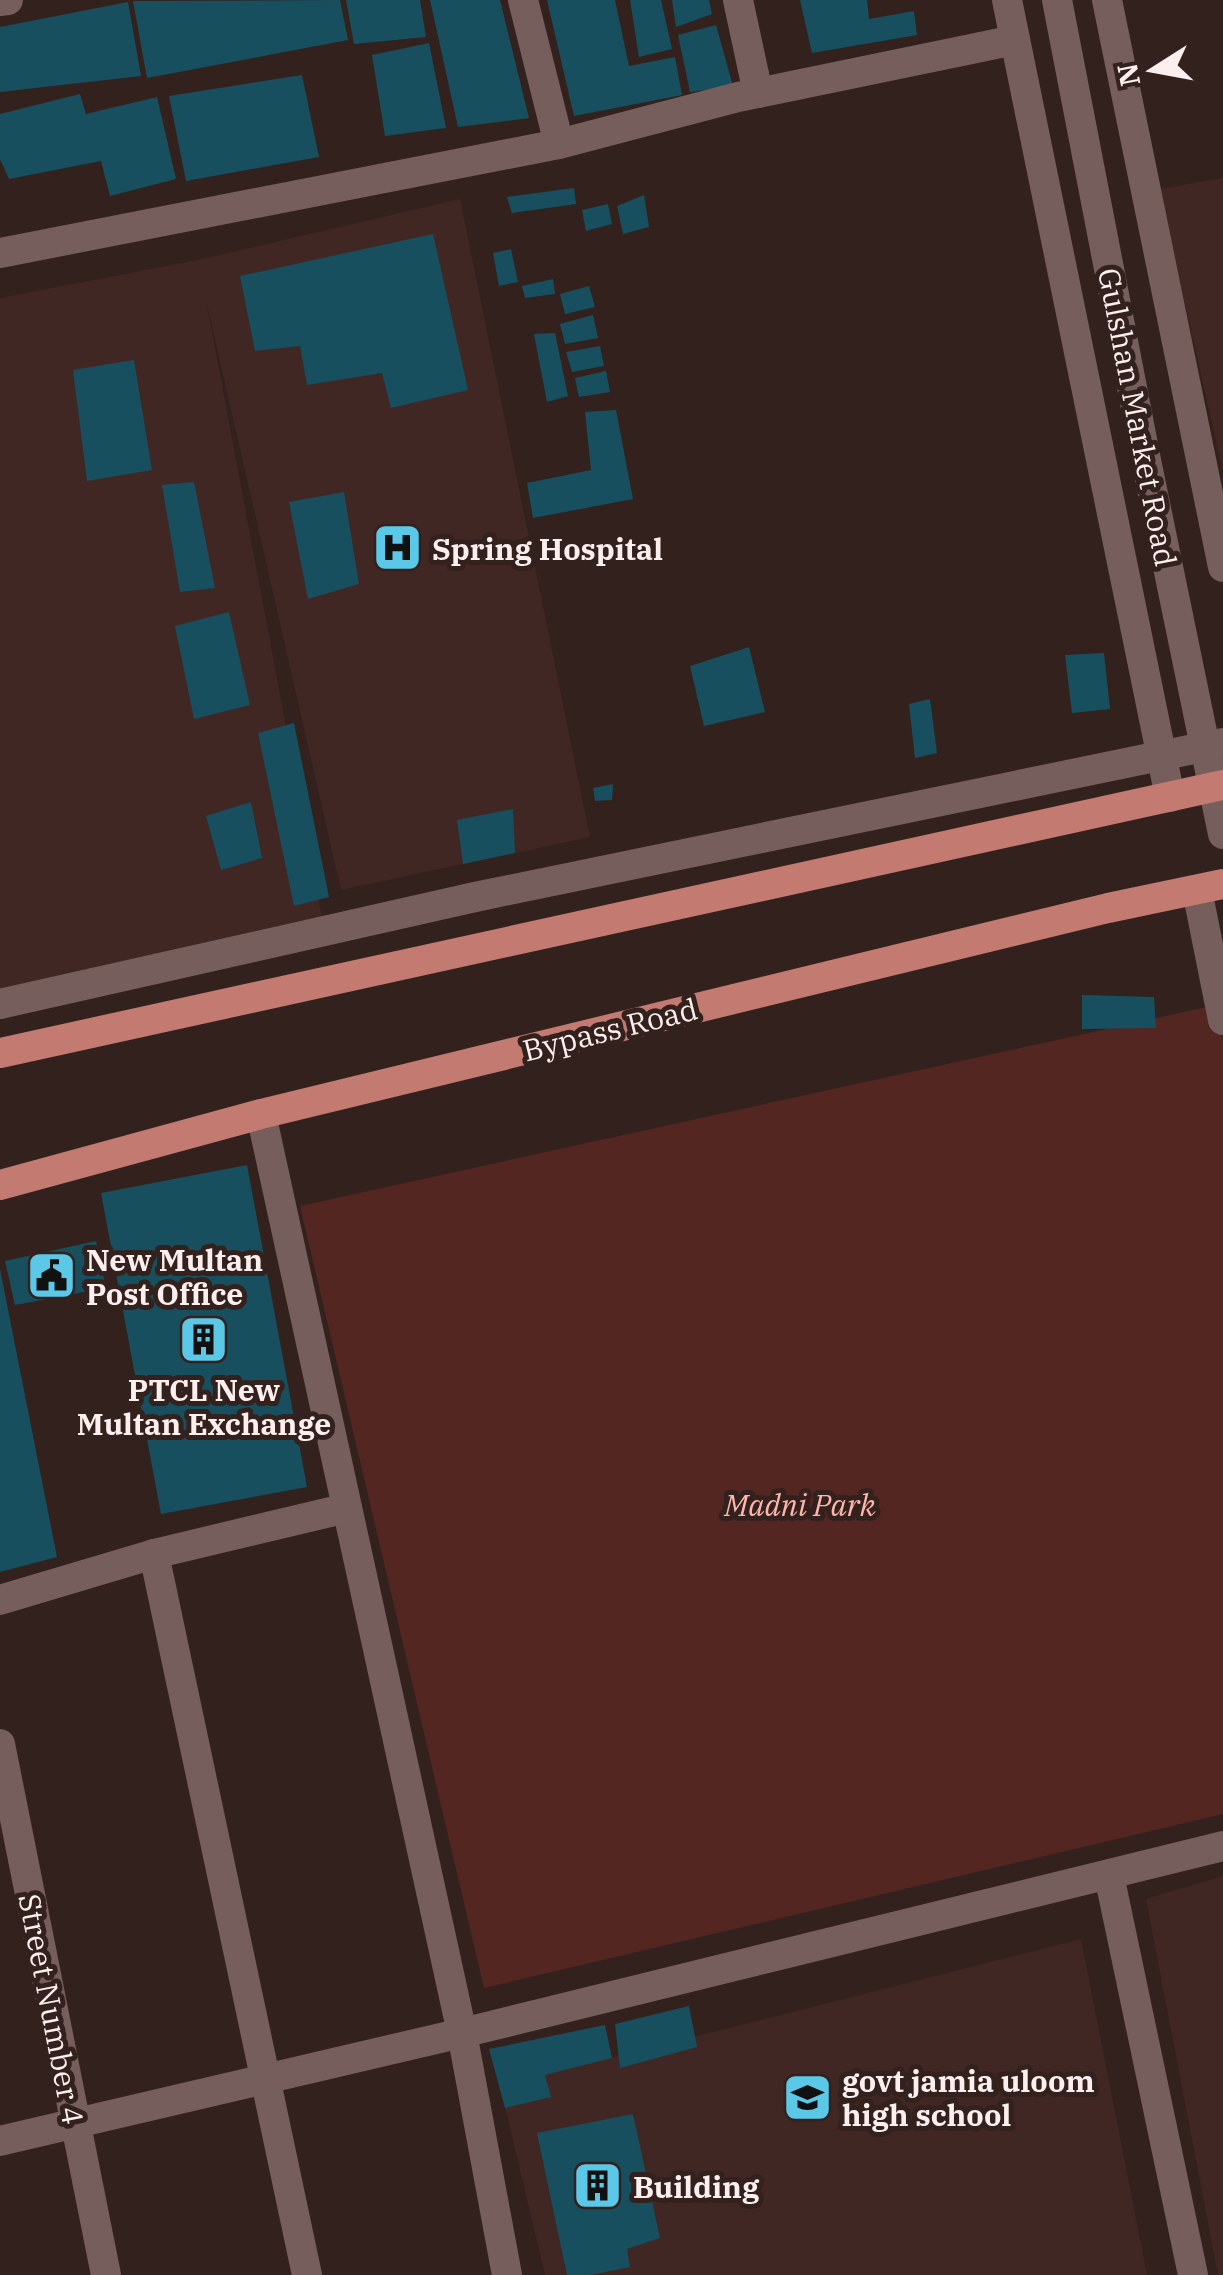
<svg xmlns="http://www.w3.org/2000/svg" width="1223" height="2275" font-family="'IBM Plex Serif',serif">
  <rect width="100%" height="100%" fill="#33211e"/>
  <!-- built -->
  <g fill="#402723">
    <polygon points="1223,178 1223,471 1159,189"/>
    <polygon points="460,199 590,837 341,890 206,300 326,940 0,1007 0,298 198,260"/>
    <polygon points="1223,1876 1223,2275 1218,2275 1146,1899"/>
    <polygon points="1081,1939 1147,2275 545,2275 500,2086"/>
  </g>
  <!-- green -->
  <polygon fill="#532621" points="1216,1005 1223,1041 1223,1814 484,1988 300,1206"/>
  <!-- building -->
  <g fill="#184f5e">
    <polygon points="340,0 348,40 147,78 133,1"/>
    <polygon points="346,0 420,0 426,37 354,44"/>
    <polygon points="430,0 500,0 529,118 458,127"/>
    <polygon points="547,0 615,0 629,66 675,57 682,95 574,116"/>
    <polygon points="630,0 661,0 672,49 639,57"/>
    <polygon points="672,0 709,0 712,14 676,27"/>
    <polygon points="800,0 867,0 869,19 914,11 917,35 812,53"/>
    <polygon points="128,2 141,76 0,92 0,27"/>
    <polygon points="716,25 733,86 690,92 678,35"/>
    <polygon points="429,43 446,128 385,136 372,55"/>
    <polygon points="302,75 319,157 186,181 169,96"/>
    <polygon points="80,94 86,114 157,97 176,179 110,196 101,161 9,179 0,159 0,114"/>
    <polygon points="574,188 576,204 512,213 507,197"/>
    <polygon points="644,195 649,227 623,234 617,206"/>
    <polygon points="608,204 612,224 586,231 582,210"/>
    <polygon points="433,234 468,390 391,408 382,373 307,385 300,346 255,351 240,276"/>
    <polygon points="511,249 518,282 499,286 493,253"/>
    <polygon points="553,279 555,294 525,298 522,286"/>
    <polygon points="589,286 595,307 565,314 560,294"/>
    <polygon points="593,315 598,338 565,344 560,324"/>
    <polygon points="555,333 568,396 547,402 534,334"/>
    <polygon points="600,346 604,366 572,372 566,352"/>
    <polygon points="134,360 152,470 87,481 73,370"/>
    <polygon points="606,371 610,392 579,397 575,378"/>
    <polygon points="616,410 633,499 533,518 527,483 591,470 585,412"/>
    <polygon points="194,482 215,588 180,592 162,485"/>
    <polygon points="344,492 359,584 308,599 289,502"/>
    <polygon points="229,612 250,705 194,719 175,626"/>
    <polygon points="749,647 765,712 704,726 690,666"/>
    <polygon points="1104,653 1110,709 1072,713 1065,655"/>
    <polygon points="930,699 937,753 915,758 909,704"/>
    <polygon points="294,723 329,897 294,906 258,733"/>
    <polygon points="613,784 612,800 595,801 593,788"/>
    <polygon points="251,802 262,858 221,870 206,816"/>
    <polygon points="513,809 515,853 463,864 457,820"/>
    <polygon points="1082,995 1154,997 1156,1028 1082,1029"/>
    <polygon points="247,1165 307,1487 161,1514 101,1193"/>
    <polygon points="96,1241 106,1288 15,1305 5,1261"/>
    <polygon points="0,1269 57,1557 0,1572"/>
    <polygon points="689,2006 697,2047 620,2068 615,2024"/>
    <polygon points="605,2025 612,2058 545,2075 551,2097 505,2108 489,2049"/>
    <polygon points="633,2114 660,2238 627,2249 630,2267 591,2275 567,2275 537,2133"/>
  </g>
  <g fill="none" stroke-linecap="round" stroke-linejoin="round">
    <!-- street -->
    <g stroke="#755e5b" stroke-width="30">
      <polyline points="523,0 559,144"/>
      <polyline points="738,0 758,93"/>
      <polyline points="0,1 8,0"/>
      <polyline points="0,253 559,144 738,97 1015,40"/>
      <polyline points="0,1004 475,897 1223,743"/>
      <polyline points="261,1114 462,2033 507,2275"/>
      <polyline points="154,1554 307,2275"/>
      <polyline points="0,1600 154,1554 347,1508"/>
      <polyline points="0,1744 106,2275"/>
      <polyline points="1109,1875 1193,2275"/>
      <polyline points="0,2141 462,2033 1223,1846"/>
    </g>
    <!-- secondary -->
    <g stroke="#755e5b" stroke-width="30">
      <polyline points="1007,0 1170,797"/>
      <polyline points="1057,0 1146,460 1223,834"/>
      <polyline points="1107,0 1223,567"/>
      <polyline points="1197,890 1223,1020"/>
    </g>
    <!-- primary -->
    <g stroke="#c27a71" stroke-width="30">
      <polyline points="0,1053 1223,785"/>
      <polyline points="0,1185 261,1114 1108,908 1223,884"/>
    </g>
  </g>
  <!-- icons -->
  <defs>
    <symbol id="hospital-square" viewBox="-11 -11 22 22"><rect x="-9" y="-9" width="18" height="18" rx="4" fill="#5bc8e7" stroke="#33211e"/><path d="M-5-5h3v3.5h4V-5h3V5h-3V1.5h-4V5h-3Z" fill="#111"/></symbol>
    <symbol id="civic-square" viewBox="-11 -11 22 22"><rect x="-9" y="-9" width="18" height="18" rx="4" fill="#5bc8e7" stroke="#33211e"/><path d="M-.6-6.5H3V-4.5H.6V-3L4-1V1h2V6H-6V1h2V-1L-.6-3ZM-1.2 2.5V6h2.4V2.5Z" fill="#111"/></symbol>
    <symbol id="building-square" viewBox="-11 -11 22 22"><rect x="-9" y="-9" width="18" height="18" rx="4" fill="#5bc8e7" stroke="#33211e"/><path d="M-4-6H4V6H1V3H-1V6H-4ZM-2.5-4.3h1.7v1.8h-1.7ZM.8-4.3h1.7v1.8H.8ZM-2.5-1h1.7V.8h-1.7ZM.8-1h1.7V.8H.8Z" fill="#111"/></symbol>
    <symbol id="university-square" viewBox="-11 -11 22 22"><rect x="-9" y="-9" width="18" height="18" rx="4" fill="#5bc8e7" stroke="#33211e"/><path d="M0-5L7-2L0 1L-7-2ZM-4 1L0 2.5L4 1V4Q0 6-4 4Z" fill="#111"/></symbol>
  </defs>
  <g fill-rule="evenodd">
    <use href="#hospital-square" x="370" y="520" width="55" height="55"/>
    <use href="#civic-square" x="24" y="1248" width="55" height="55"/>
    <use href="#building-square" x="176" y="1312" width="55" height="55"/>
    <use href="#university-square" x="780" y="2070" width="55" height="55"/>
    <use href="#building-square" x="570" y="2158" width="55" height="55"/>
  </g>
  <g text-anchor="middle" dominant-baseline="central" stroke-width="10" stroke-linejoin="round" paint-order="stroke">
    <!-- street labels -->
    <g font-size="30" fill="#fdefed" stroke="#33211e">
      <text transform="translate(1138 417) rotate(79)">Gulshan Market Road</text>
      <text transform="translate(610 1029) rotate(-14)">Bypass Road</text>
      <text transform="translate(52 2009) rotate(79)">Street Number 4</text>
    </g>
    <!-- poi labels -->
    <g font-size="30" font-weight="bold" fill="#fdefed" stroke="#33211e" text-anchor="start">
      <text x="432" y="548">Spring Hospital</text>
      <text x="86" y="1259">New Multan<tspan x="86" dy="34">Post Office</tspan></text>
      <text x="204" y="1389" text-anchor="middle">PTCL New<tspan x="204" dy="34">Multan Exchange</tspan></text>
      <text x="842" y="2080">govt jamia uloom<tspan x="842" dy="34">high school</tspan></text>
      <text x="633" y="2186">Building</text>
    </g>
    <!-- park labels -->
    <g font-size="30" font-style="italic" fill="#feb6ac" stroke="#33211e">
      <text x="800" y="1504">Madni Park</text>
    </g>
  </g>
  <!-- north arrow -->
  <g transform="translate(1153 70) rotate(259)" stroke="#33211e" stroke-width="8" paint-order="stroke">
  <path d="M0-8L18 38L0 25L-18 38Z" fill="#fdefed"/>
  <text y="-15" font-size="28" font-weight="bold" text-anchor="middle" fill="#fdefed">N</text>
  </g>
</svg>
